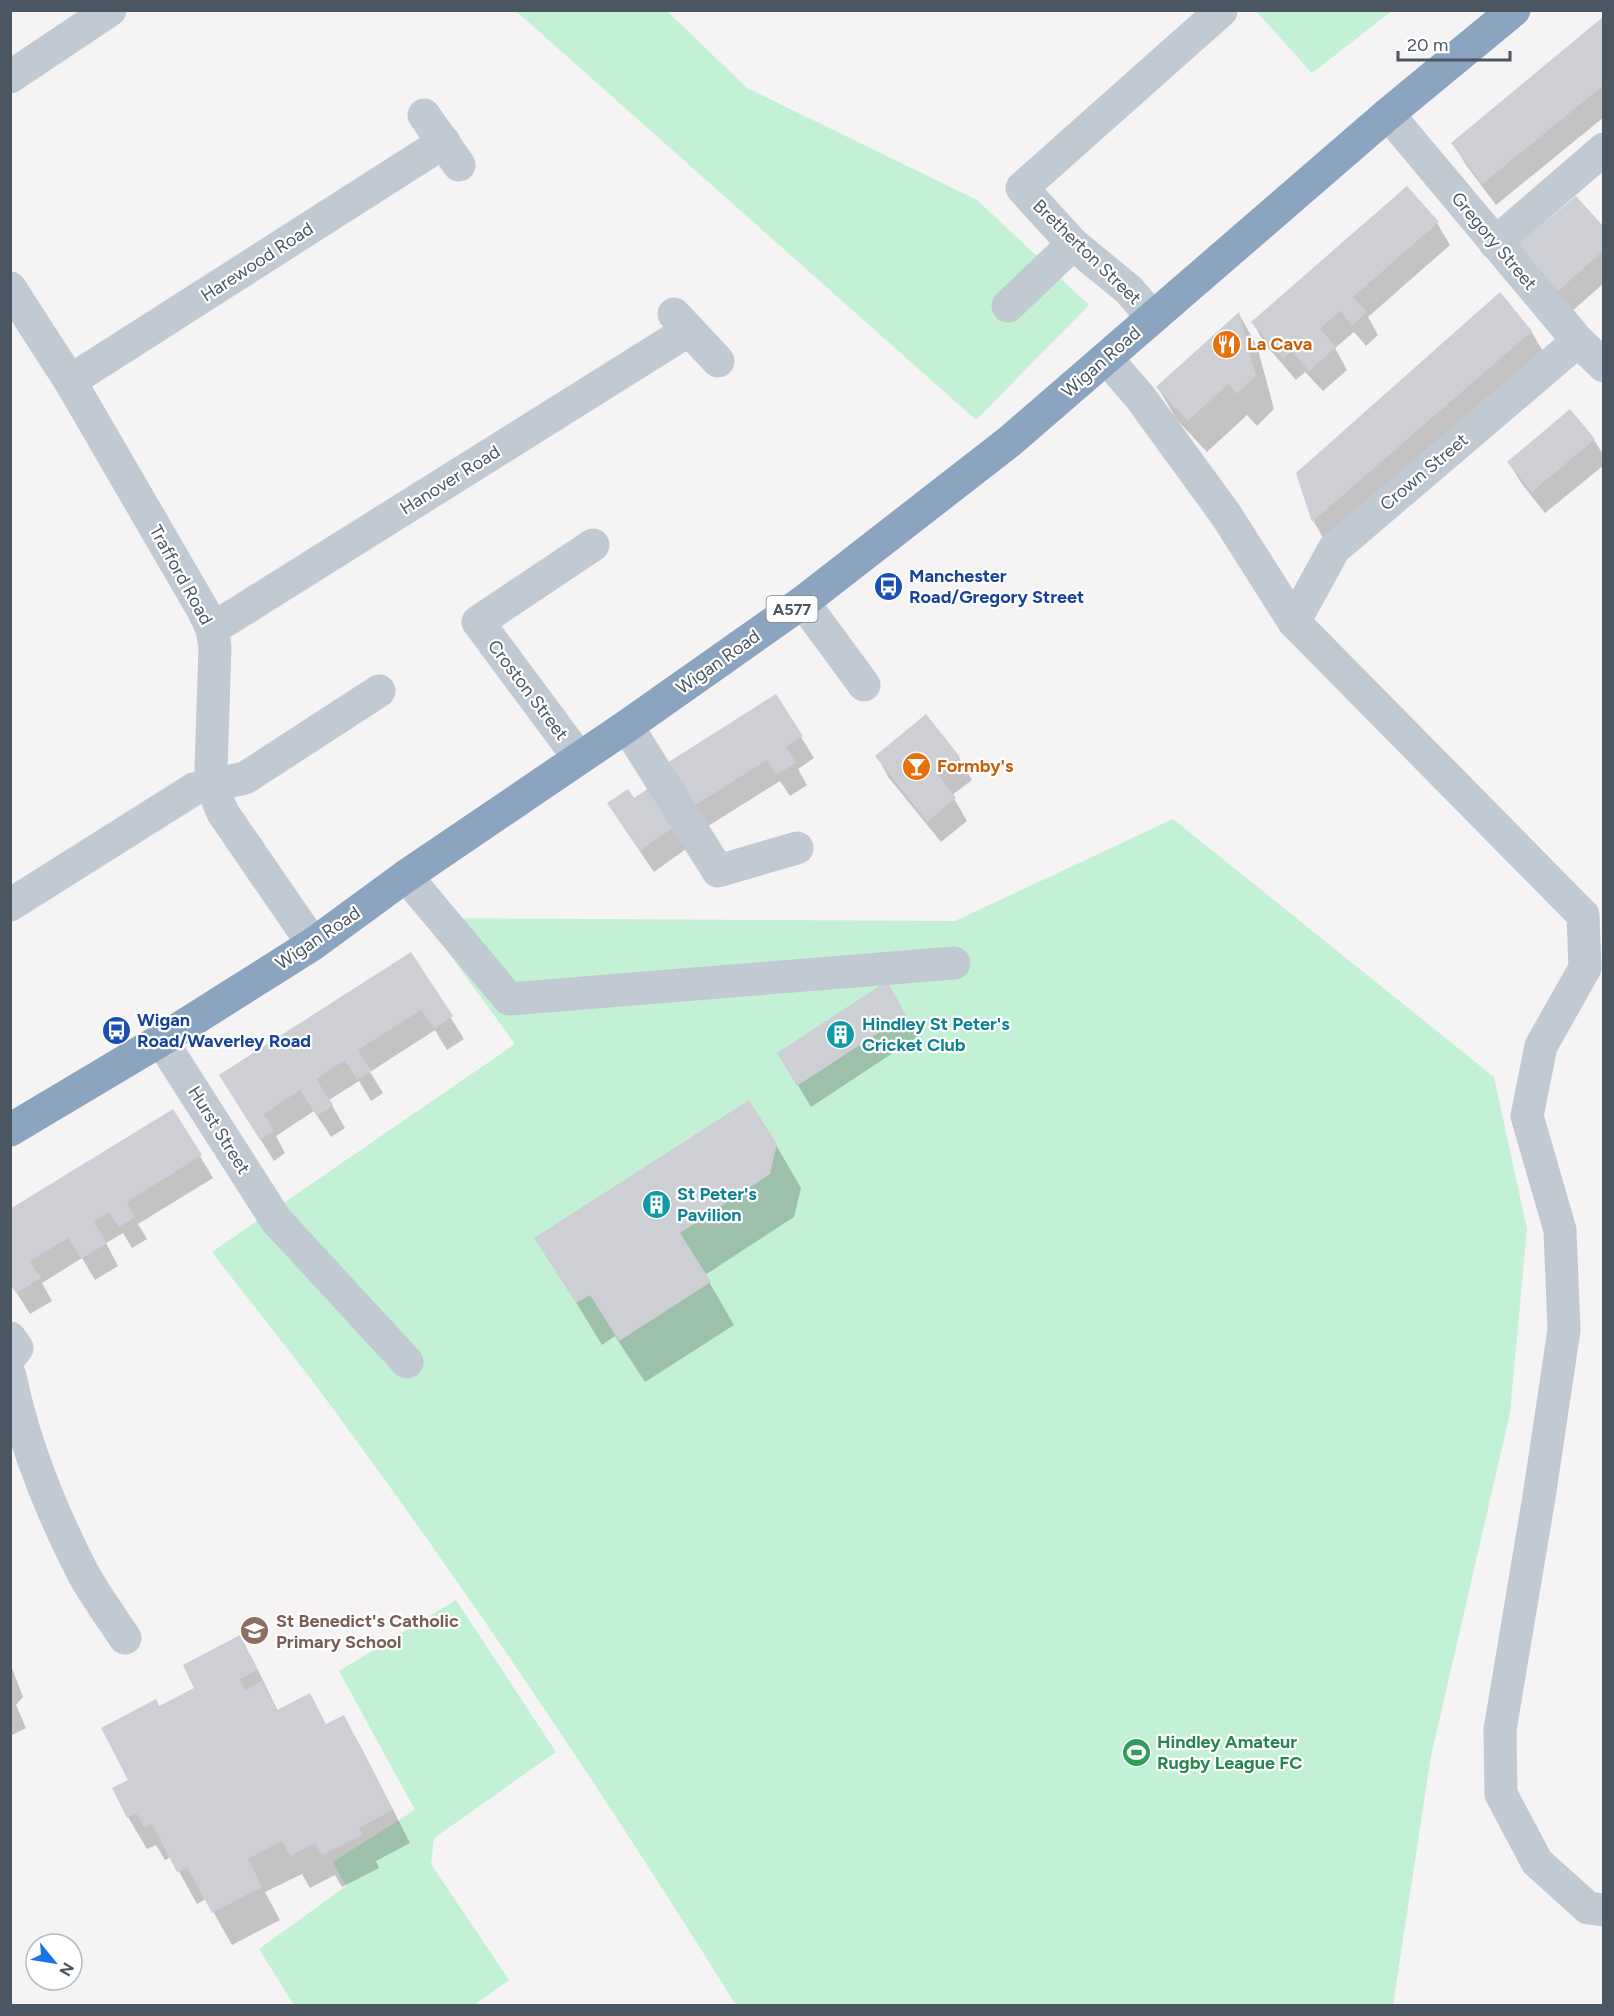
<svg xmlns="http://www.w3.org/2000/svg" width="1614" height="2016" font-family="Figtree,sans-serif">
  <rect width="100%" height="100%" fill="#f5f3f3"/>
  <!-- green -->
  <g fill="#c3f1d5">
    <polygon points="516,11 667,11 747,88 977,200 1089,305 976,420"/>
    <polygon points="1256,11 1392,11 1312,73"/>
    <path d="M1173,819L1494,1077L1527,1229L1510,1413L1431,1756L1393,2005H736C605,1795 467,1589 319,1390C284,1343 247,1298 212,1252L515,1044L423,918L955,921Z"/>
    <polygon points="456,1600 556,1752 434,1838 431,1864 509,1980 474,2005 294,2005 259,1949 346,1886 333,1862 415,1810 339,1671"/>
  </g>
  <!-- shadow -->
  <g fill="#0003">
    <polygon points="1604,18 1604,117 1496,205 1466,165 1453,143"/>
    <polygon points="1406,188 1437,223 1450,245 1368,317 1378,335 1366,346 1354,332 1335,348 1347,370 1323,391 1305,372 1296,380 1265,344 1253,323"/>
    <polygon points="1604,229 1604,283 1571,312 1532,267"/>
    <polygon points="1239,314 1257,346 1274,409 1257,426 1247,415 1207,452 1177,420 1158,388"/>
    <polygon points="1531,331 1544,353 1326,543 1314,522 1297,473"/>
    <polygon points="1570,412 1594,440 1604,456 1604,465 1545,513 1522,484 1509,463"/>
    <polygon points="926,717 959,758 972,780 952,795 967,821 941,842 889,778 877,756"/>
    <polygon points="801,737 814,758 798,769 807,785 790,796 780,781 705,828 679,787"/>
    <polygon points="634,800 674,827 686,849 654,872 622,825 609,804"/>
    <polygon points="411,954 464,1039 447,1050 435,1030 370,1072 383,1093 371,1101 359,1081 329,1100 345,1128 331,1137 314,1111 276,1136 285,1153 274,1161 234,1097"/>
    <polygon points="886,983 917,1037 811,1107 792,1075"/>
    <polygon points="173,1111 213,1178 138,1224 147,1239 132,1248 123,1233 106,1243 118,1266 95,1280 82,1258 42,1283 52,1301 30,1314 10,1282 10,1211"/>
    <polygon points="776,1145 801,1188 794,1217 705,1275 734,1325 645,1382 615,1336 602,1345 537,1238"/>
    <polygon points="240,1637 258,1670 278,1711 327,1725 343,1717 362,1749 410,1843 376,1861 379,1868 342,1887 335,1875 310,1888 302,1874 265,1892 280,1920 232,1945 206,1899 197,1904 171,1857 165,1860 156,1845 147,1849 128,1817 130,1781 159,1707 196,1688"/>
    <polygon points="10,1663 23,1697 16,1705 26,1728 10,1736"/>
  </g>
  <!-- building -->
  <g fill="#cdcfd5">
    <polygon points="1604,16 1604,85 1482,184 1451,143"/>
    <polygon points="1407,186 1439,222 1353,297 1367,312 1352,325 1340,311 1320,329 1336,347 1309,371 1292,351 1283,359 1251,322"/>
    <polygon points="1576,196 1604,227 1604,250 1558,291 1517,245"/>
    <polygon points="1500,292 1532,331 1312,522 1296,473"/>
    <polygon points="1239,312 1256,376 1237,394 1228,384 1188,421 1156,387"/>
    <polygon points="1570,409 1595,439 1532,492 1507,462"/>
    <polygon points="776,694 803,736 786,747 796,763 776,775 767,760 691,808 664,765"/>
    <polygon points="926,714 960,757 938,775 956,798 927,822 875,756"/>
    <polygon points="649,788 675,826 640,851 607,803 628,789 634,798"/>
    <polygon points="411,952 453,1016 434,1029 421,1010 358,1050 371,1071 357,1080 345,1060 316,1079 333,1105 317,1116 300,1090 264,1114 274,1131 260,1140 219,1075"/>
    <polygon points="887,981 906,1015 797,1086 777,1053"/>
    <polygon points="749,1100 777,1144 770,1174 680,1233 711,1282 619,1341 590,1295 576,1303 534,1238"/>
    <polygon points="173,1109 202,1155 127,1202 135,1217 119,1227 109,1212 94,1221 107,1243 81,1259 68,1238 30,1261 41,1278 16,1293 10,1284 10,1209"/>
    <polygon points="240,1635 258,1670 240,1679 245,1690 262,1681 277,1710 310,1693 326,1724 344,1715 393,1810 359,1828 362,1835 322,1855 315,1843 290,1856 282,1841 248,1859 262,1887 212,1913 187,1867 177,1872 152,1824 145,1828 136,1813 127,1818 112,1788 128,1780 101,1728 156,1699 159,1706 194,1688 183,1665"/>
  </g>
  <g fill="none" stroke-linecap="round" stroke-linejoin="round">
    <!-- minor -->
    <g stroke="#c1cad2" stroke-width="33">
      <polyline points="10,77 110,10"/>
      <polyline points="1388,114 1578,341 1604,366"/>
      <polyline points="424,115 459,165"/>
      <polyline points="1495,243 1604,149"/>
      <path d="M10,288L70,381L203,610L212,629L215,647L211,769C212,786 216,798 223,813L313,944"/>
      <polyline points="1008,306 1073,244"/>
      <polyline points="674,314 718,361"/>
      <polyline points="1152,317 1129,290 1073,244 1022,188 1221,11"/>
      <polyline points="1107,359 1140,397 1226,515 1294,622 1583,915 1585,968 1541,1046 1527,1116 1560,1230 1564,1330 1539,1497 1500,1730 1501,1794 1537,1862 1588,1908 1604,1910"/>
      <polyline points="70,381 444,142"/>
      <polyline points="803,602 864,685"/>
      <polyline points="1294,622 1334,549 1578,341"/>
      <polyline points="212,629 689,330"/>
      <polyline points="627,726 718,871 797,848"/>
      <polyline points="579,758 478,622 593,545"/>
      <polyline points="406,876 509,999 954,963"/>
      <polyline points="10,905 194,789 245,778 379,691"/>
      <polyline points="161,1040 276,1220 407,1362"/>
      <polyline points="10,1338 17,1348 10,1357"/>
      <path d="M10,1376C24,1444 51,1511 83,1573C95,1595 111,1617 125,1638"/>
    </g>
    <!-- highway -->
    <polyline stroke="#8ba5c1" stroke-width="33" points="10,1130 161,1040 313,944 406,876 627,726 803,602 1010,441 1388,114 1514,10"/>
  </g>
  <!-- icons -->
  <defs>
    <symbol id="restaurant-disc" viewBox="-11 -11 22 22"><circle r="9.5" fill="#e8710a" stroke="#fff"/><path d="M-5-6h1v4h1v-4h1v4h1v-4h1v5L-1.5 .5V6h-2V.5L-5-1ZM5-6V6H3V1.5H1.5Q1.5-4 5-6Z" fill="#fff"/></symbol>
    <symbol id="bus-disc" viewBox="-11 -11 22 22"><circle r="9.5" fill="#1a4fb4" stroke="#fff"/><path d="M-5-6H5V4H4V6H2V4H-2V6H-4V4H-5ZM-3.5-4V0h7V-4ZM-3.5 1.2v1.5H-2V1.2ZM2 1.2v1.5H3.5V1.2Z" fill="#fff"/></symbol>
    <symbol id="bar-disc" viewBox="-11 -11 22 22"><circle r="9.5" fill="#e8710a" stroke="#fff"/><path d="M-6-5H6L.8 .8V4.5H3.5V6h-7V4.5H-.8V.8Z" fill="#fff"/></symbol>
    <symbol id="building-disc" viewBox="-11 -11 22 22"><circle r="9.5" fill="#0f9aa8" stroke="#fff"/><path d="M-4-6H4V6H1V3H-1V6H-4ZM-2.5-4.3h1.7v1.8h-1.7ZM.8-4.3h1.7v1.8H.8ZM-2.5-1h1.7V.8h-1.7ZM.8-1h1.7V.8H.8Z" fill="#fff"/></symbol>
    <symbol id="school-disc" viewBox="-11 -11 22 22"><circle r="9.5" fill="#8d6e63" stroke="#fff"/><path d="M0-5L7-2L0 1L-7-2ZM-4 1L0 2.5L4 1V4Q0 6-4 4Z" fill="#fff"/></symbol>
    <symbol id="stadium-disc" viewBox="-11 -11 22 22"><circle r="9.5" fill="#2e9e5b" stroke="#fff"/><path d="M0-5a6.5 5 0 1 0 0 10a6.5 5 0 1 0 0-10ZM-3.5-1.8h7v3.6h-7Z" fill="#fff"/></symbol>
  </defs>
  <g fill-rule="evenodd">
    <use href="#restaurant-disc" x="1210" y="328" width="33" height="33"/>
    <use href="#bus-disc" x="872" y="570" width="33" height="33"/>
    <use href="#bar-disc" x="900" y="750" width="33" height="33"/>
    <use href="#bus-disc" x="100" y="1014" width="33" height="33"/>
    <use href="#building-disc" x="824" y="1018" width="33" height="33"/>
    <use href="#building-disc" x="640" y="1188" width="33" height="33"/>
    <use href="#school-disc" x="238" y="1614" width="33" height="33"/>
    <use href="#stadium-disc" x="1120" y="1736" width="33" height="33"/>
  </g>
  <g text-anchor="middle" dominant-baseline="central" stroke-width="4.5" stroke-linejoin="round" paint-order="stroke">
    <!-- shield labels -->
    <rect fill="#fff" stroke="#808990" stroke-width="1.5" x="766.5" y="596" width="51" height="26" rx="4.5"/>
    <g font-size="16" font-weight="bold" fill="#4a5661">
      <text x="792" y="609">A577</text>
    </g>
    <!-- street labels -->
    <g font-size="18" fill="#4a5661" stroke="#fff">
      <text transform="translate(1494 241) rotate(50)">Gregory Street</text>
      <text transform="translate(1087 252) rotate(44)">Bretherton Street</text>
      <text transform="translate(257 262) rotate(-33)">Harewood Road</text>
      <text transform="translate(1101 362) rotate(-41)">Wigan Road</text>
      <text transform="translate(1424 472) rotate(-40)">Crown Street</text>
      <text transform="translate(450 480) rotate(-32)">Hanover Road</text>
      <text transform="translate(181 575) rotate(61)">Trafford Road</text>
      <text transform="translate(718 662) rotate(-35)">Wigan Road</text>
      <text transform="translate(528 690) rotate(53)">Croston Street</text>
      <text transform="translate(318 938) rotate(-34)">Wigan Road</text>
      <text transform="translate(219 1130) rotate(58)">Hurst Street</text>
    </g>
    <!-- food labels -->
    <g font-size="18" font-weight="bold" fill="#c56008" stroke="#fff" text-anchor="start">
      <text x="1247" y="344">La Cava</text>
      <text x="937" y="766">Formby's</text>
    </g>
    <!-- transit labels -->
    <g font-size="18" font-weight="bold" fill="#164399" stroke="#fff" text-anchor="start">
      <text x="909" y="576">Manchester<tspan x="909" dy="21">Road/Gregory Street</tspan></text>
      <text x="137" y="1020">Wigan<tspan x="137" dy="21">Road/Waverley Road</tspan></text>
    </g>
    <!-- culture labels -->
    <g font-size="18" font-weight="bold" fill="#0d838f" stroke="#fff" text-anchor="start">
      <text x="862" y="1024">Hindley St Peter's<tspan x="862" dy="21">Cricket Club</tspan></text>
      <text x="677" y="1194">St Peter's<tspan x="677" dy="21">Pavilion</tspan></text>
    </g>
    <!-- education labels -->
    <g font-size="18" font-weight="bold" fill="#785e54" stroke="#fff" text-anchor="start">
      <text x="276" y="1621">St Benedict's Catholic<tspan x="276" dy="21">Primary School</tspan></text>
    </g>
    <!-- leisure labels -->
    <g font-size="18" font-weight="bold" fill="#27864d" stroke="#fff" text-anchor="start">
      <text x="1157" y="1742">Hindley Amateur<tspan x="1157" dy="21">Rugby League FC</tspan></text>
    </g>
  </g>
  <!-- border -->
  <rect width="1614" height="2016" fill="none" stroke="#4a5661" stroke-width="24"/>
  <!-- north arrow -->
  <g transform="translate(54 1962) rotate(120)"><circle r="28" fill="#ffffff" stroke="#b7bbc0" stroke-width="1.5"/>
  <path d="M0-4.5L10 22L0 15L-10 22Z" fill="#1a73e8"/>
  <text y="-9" font-size="16" font-weight="bold" text-anchor="middle" fill="#4a5661">N</text>
  </g>
  <!-- scale -->
  <path d="M1398 51v9h112v-9" fill="none" stroke="#4a5661" stroke-width="3"/>
  <text x="1407" y="51" font-size="18" fill="#4a5661" stroke="#ffffff" stroke-width="4.5" paint-order="stroke">20 m</text>
</svg>
